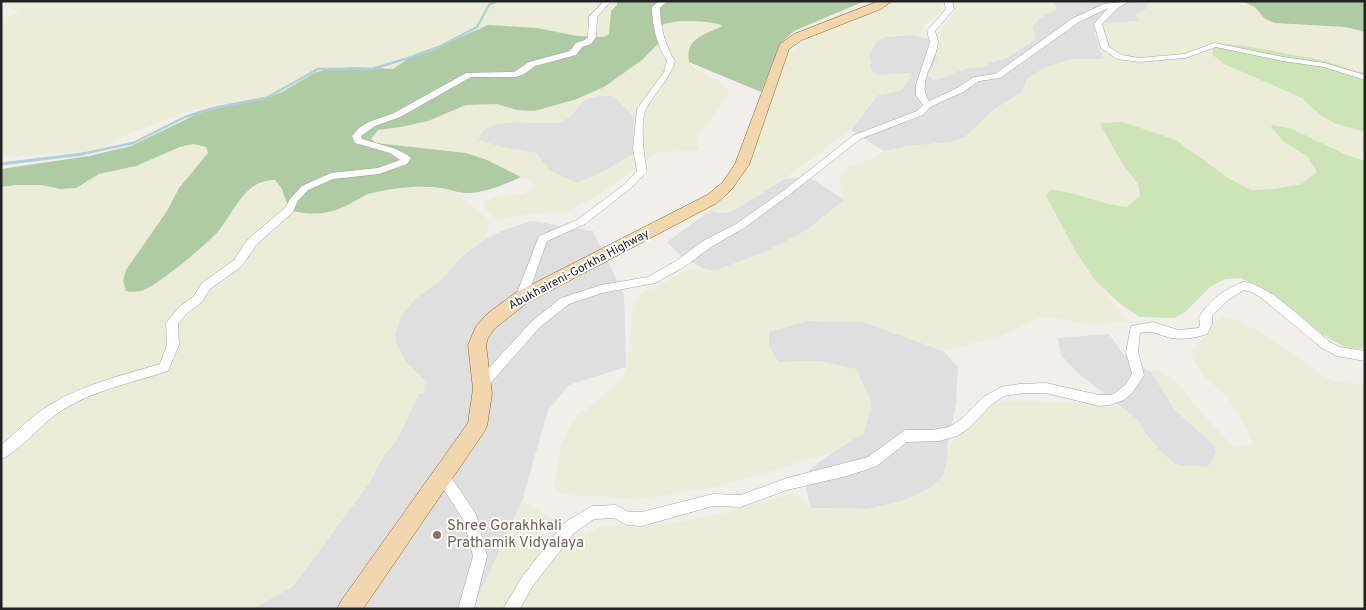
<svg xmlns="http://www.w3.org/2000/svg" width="1366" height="610" font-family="Overpass,sans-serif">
  <rect width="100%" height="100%" fill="#f1efea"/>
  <!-- residential -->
  <g fill="#e0dfdf">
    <polygon points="1053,1 1150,1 1146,9 1137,13 1140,21 1099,24 1094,33 1104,59 1072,59 1044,68 1027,79 1022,92 995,109 965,137 950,142 910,146 884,151 851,130 878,95 910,78 908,73 885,76 878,75 872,72 869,56 876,42 884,37 913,35 939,42 936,50 937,60 928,74 943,78 954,72 970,68 983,67 989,63 1007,58 1035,40 1033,28 1036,20 1057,9"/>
    <polygon points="599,96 614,96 634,117 633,154 605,171 577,183 550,171 536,153 501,147 478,140 484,129 497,124 516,122 556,123 569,118 584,100"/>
    <polygon points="805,177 816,181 844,200 807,230 765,252 717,270 707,270 683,258 667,242 711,210 717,213 731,212 784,179"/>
    <polygon points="532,221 593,231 624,295 626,367 569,385 548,410 522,501 473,609 253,609 293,586 370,482 382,458 397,440 425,381 406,362 396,343 395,333 402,314 418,296 439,282 460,258 485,239 506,229"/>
    <polygon points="807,321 864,322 943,351 958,367 956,404 947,447 948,455 943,476 930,488 903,501 868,509 814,508 811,510 803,475 833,452 864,433 819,361 778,362 769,346 769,332"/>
    <polygon points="1109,334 1123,354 1151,372 1175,410 1214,445 1216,452 1208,467 1186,466 1175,464 1161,452 1145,433 1138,420 1078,373 1061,355 1058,338"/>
  </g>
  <!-- farmland -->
  <g fill="#ebedd8" fill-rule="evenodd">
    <polygon points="4,1 617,1 609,34 604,37 577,36 525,27 447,43 415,54 393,69 354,67 328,69 314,73 282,92 262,100 214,104 186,112 126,135 113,143 98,149 81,152 1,157 1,18 18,14 17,10 4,6"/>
    <polygon points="893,1 942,1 941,12 924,25 921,34 884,37 876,42 869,56 872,72 877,75 909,73 910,78 905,86 900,91 878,95 851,130 784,179 731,212 716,213 711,210 712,206 733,190 749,167 771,100 771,92 788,55 809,37"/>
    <polygon points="953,1 1053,1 1057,9 1039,18 1033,28 1035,40 1007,58 989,63 983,67 964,69 933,81 928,74 937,60 936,50 940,33 955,11"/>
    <polygon points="1150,1 1242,1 1255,7 1265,19 1275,23 1345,27 1365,32 1365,72 1355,71 1326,61 1246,46 1216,43 1216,55 1224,64 1302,98 1319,114 1334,123 1365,132 1365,161 1284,142 1307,156 1317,172 1302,184 1273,189 1250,190 1228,178 1176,140 1101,126 1122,163 1138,184 1140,196 1127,207 1110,206 1064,191 1046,196 1076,252 1127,321 1092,325 1058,318 1041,317 1000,336 943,351 864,322 807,321 769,332 769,346 778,362 819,361 856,369 872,403 864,433 833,452 723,485 634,500 635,498 569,495 559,492 554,485 561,445 573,420 579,413 583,409 584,412 621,379 626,370 633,305 644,291 652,289 685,271 717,270 765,252 807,230 844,200 839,177 847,168 876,157 884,151 910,146 950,142 965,137 995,109 1022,92 1027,79 1044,68 1072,59 1104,59 1094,33 1099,24 1139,21 1135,14 1146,9"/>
    <path d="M672,22L711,23L722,25L721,27L696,38L689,62L697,70L712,77L728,88L727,97L698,136L697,145L700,150L661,152L656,154L594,198L565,212L525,214L497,221L485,209L484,202L494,197L524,194L535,187L531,181L487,160L378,144L371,140L374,133L377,130L401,127L428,121L466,105L497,104L517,110L604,87L618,76L660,26ZM599,96H614L634,117L633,154L605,171L577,183L550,171L536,153L501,147L478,140L484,129L497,124L516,122L556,123L569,118L584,100Z"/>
    <polygon points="193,144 206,147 208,153 179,188 167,211 239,200 254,187 272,180 275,180 282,189 289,210 295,212 302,213 379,192 417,187 449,189 485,215 489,223 485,239 460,258 439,282 418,296 402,314 395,333 396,343 406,362 425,381 424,393 419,394 397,440 382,458 370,482 293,586 253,609 1,609 1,187 16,185 42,185 69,189 99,174 136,166 180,147"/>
    <polygon points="1220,316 1232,318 1262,333 1325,377 1341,383 1361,384 1365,378 1365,609 473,609 522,501 585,535 603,525 634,526 689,521 744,508 792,494 800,496 811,510 813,508 868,509 903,501 930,488 943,476 948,455 947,447 962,430 993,404 1009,401 1097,404 1122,407 1138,420 1145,433 1161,452 1175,464 1186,466 1208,467 1216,453 1214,445 1175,410 1151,372 1154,369 1159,370 1176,381 1199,410 1232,445 1248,447 1253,444 1248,431 1227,396 1204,377 1193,358 1192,351"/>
  </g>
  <!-- grass -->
  <g fill="#cce4b6">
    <polygon points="1215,43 1246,46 1326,61 1355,71 1365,72 1365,132 1334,123 1319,114 1302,98 1224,64 1212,54"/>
    <path d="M1123,122L1176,140L1228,178L1251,190L1273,189L1302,184L1317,172L1307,156L1284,142L1271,127L1273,125L1292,129L1346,155L1365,161V346L1361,349L1348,348L1333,341L1296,317L1268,292L1241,278L1225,279L1210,287L1185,312L1175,318L1140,317L1119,303L1095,280L1076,252L1046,196L1050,190C1077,191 1100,205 1127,207L1140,196L1138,184L1122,163L1101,126L1102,123Z"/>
  </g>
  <!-- forest -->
  <g fill="#aecba3">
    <path d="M617,1H865L794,31L780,44L761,92L689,62C685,38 704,35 721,27L722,25C709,21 671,19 660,26L658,44L642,60L604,87L574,100L534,111L517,110L497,104L466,105L428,121L401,127L378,130L371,139L376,143L466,153L487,160L521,177C506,184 484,193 467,193C457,193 450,189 441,188C419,185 394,188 372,193C361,196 352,204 341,208C325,215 305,215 289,210L282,189L275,180C245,180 235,210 220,229C210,242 155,288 141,291C136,292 130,292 126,291L123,281L126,270L167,211L179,188L208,153L206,147L193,144L180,147L136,166L99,174L76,188L60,189L42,185H16L1,187V169L89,156L131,146L199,113L230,105L262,100L282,92L314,73L328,69L354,67L393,69L415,54L447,43L488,25L537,28L577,36L604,37L609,34L611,11L617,5Z"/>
    <polygon points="1242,1 1365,1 1365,32 1345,27 1275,23 1265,19 1255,7"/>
  </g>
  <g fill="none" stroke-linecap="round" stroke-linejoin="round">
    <!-- stream-far1 -->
    <polyline stroke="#afcfd9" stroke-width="2.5" points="77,155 133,143 185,117 213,108 266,98 318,69 372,69 418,55 439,47 477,27 489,5 497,1"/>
    <!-- stream -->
    <polyline stroke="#afcfd9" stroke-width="3" points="1,164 83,154"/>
    <defs>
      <g id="street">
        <path d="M604,1H611L597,17L596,37L591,44L582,47L576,55L535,66L524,74L516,77H471L400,117L375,126L361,136L362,139L396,149L409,156L411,158L407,164L379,174L333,179L308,190L297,202L293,212L256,245L242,266L210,289L202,302L186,314L178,324L179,345L168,371C132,383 93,390 61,411C42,423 19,452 1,459V445C15,434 27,420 42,410C77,386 119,376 160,364L167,345L166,323L178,308L194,296L202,283L234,260L248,239L285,208L290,199L302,186L331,173L378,168L400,160L390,153L355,143L352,136L359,128L369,122L394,113L466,73L514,72L529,62L570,51L576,43L585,40L588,37L589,17Z"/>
        <path d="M659,1H667L660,8C660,26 665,46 675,61C670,79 656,91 647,107C639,119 644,158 647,172L631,188L585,224L547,241L527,298L521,302L517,301L515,298L539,236L577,220L625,184L637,171L633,148L637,109L664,72L667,61C657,46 652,25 652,7Z"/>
        <path d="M944,1H952L954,9L935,31C936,35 938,39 938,43C936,62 916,83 929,101L957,88L974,77L995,74L1073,18L1104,4L1130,1L1118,8L1102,24L1109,47L1122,55L1139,58L1184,54L1215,43L1283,57L1325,63L1365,75V80L1324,67L1283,61L1216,47L1185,58L1139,62L1117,59L1101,48L1094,24L1108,8L1079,22L1000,78L979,81L963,92L930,107L923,115L860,139L789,195L744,228L711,247L684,267L655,283L602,293L569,304L540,327L486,388L482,389L478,388L476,384L478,380L532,321L561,298L601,285L648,277L676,261L703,241L736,224L783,191L854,135L917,111L923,105L916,95V85L930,42L927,31L946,9Z"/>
        <path d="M1243,282C1265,281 1312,328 1330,342L1339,347L1365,351V361L1337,356L1322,348L1260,297L1251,292L1244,290L1228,300L1212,316V324L1207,334C1195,338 1184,340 1171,338C1158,335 1155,330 1140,333L1138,352L1144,375L1133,392L1124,400L1110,405L1099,406L1046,393H1024L1004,396L991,405L969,428L957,436L939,441L907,442L877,466L847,476L787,490L741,507L713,506L642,526L627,525L614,518L594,519L574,533L532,587L520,609H503L522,577L564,523L592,506L616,505L629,512H642L713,494L741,495L787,478L868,457L905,430H932L949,427L960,420L983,397L1001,387L1019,384L1046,383L1099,395H1110L1115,393L1125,385L1132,374L1126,352L1131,326L1153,322L1178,330L1199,328L1200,324L1199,317C1208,301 1226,288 1243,282Z"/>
        <polygon points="446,475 451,477 476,514 487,556 474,609 458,609 473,556 464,521 443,488 434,486 432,482 434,478"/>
      </g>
      <polygon id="primary" points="879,1 892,1 881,9 802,40 789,49 749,165 732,189 717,203 527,303 494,329 488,338 486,345 492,394 487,426 484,432 363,609 337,609 341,601 468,423 473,389 468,345 476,326 488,313 515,293 707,195 722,183 735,164 780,44 794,34"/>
    </defs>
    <!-- street casing -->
    <use href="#street" stroke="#a3a3a3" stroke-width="1"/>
    <!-- primary casing -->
    <use href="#primary" stroke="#8e6711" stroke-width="1"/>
    <!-- street -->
    <use href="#street" fill="#fff" fill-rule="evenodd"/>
    <!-- primary -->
    <use href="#primary" fill="#f2d6ad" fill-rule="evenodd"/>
  </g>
  <!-- markers -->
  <circle fill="#8d6e63" stroke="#fff" stroke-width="2" cx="437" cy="535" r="5"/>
  <g text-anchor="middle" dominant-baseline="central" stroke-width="4" stroke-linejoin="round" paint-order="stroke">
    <!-- street labels -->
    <g font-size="12" fill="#222" stroke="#fff">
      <text transform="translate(579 270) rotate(-28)">Abukhaireni-Gorkha Highway</text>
    </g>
    <!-- near-education labels -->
    <g font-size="15" fill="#785e54" stroke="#fff" text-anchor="start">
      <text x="447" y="526">Shree Gorakhkali<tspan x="447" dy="17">Prathamik Vidyalaya</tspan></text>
    </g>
  </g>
  <!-- border -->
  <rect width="1366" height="610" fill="none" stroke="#222222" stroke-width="5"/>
</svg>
